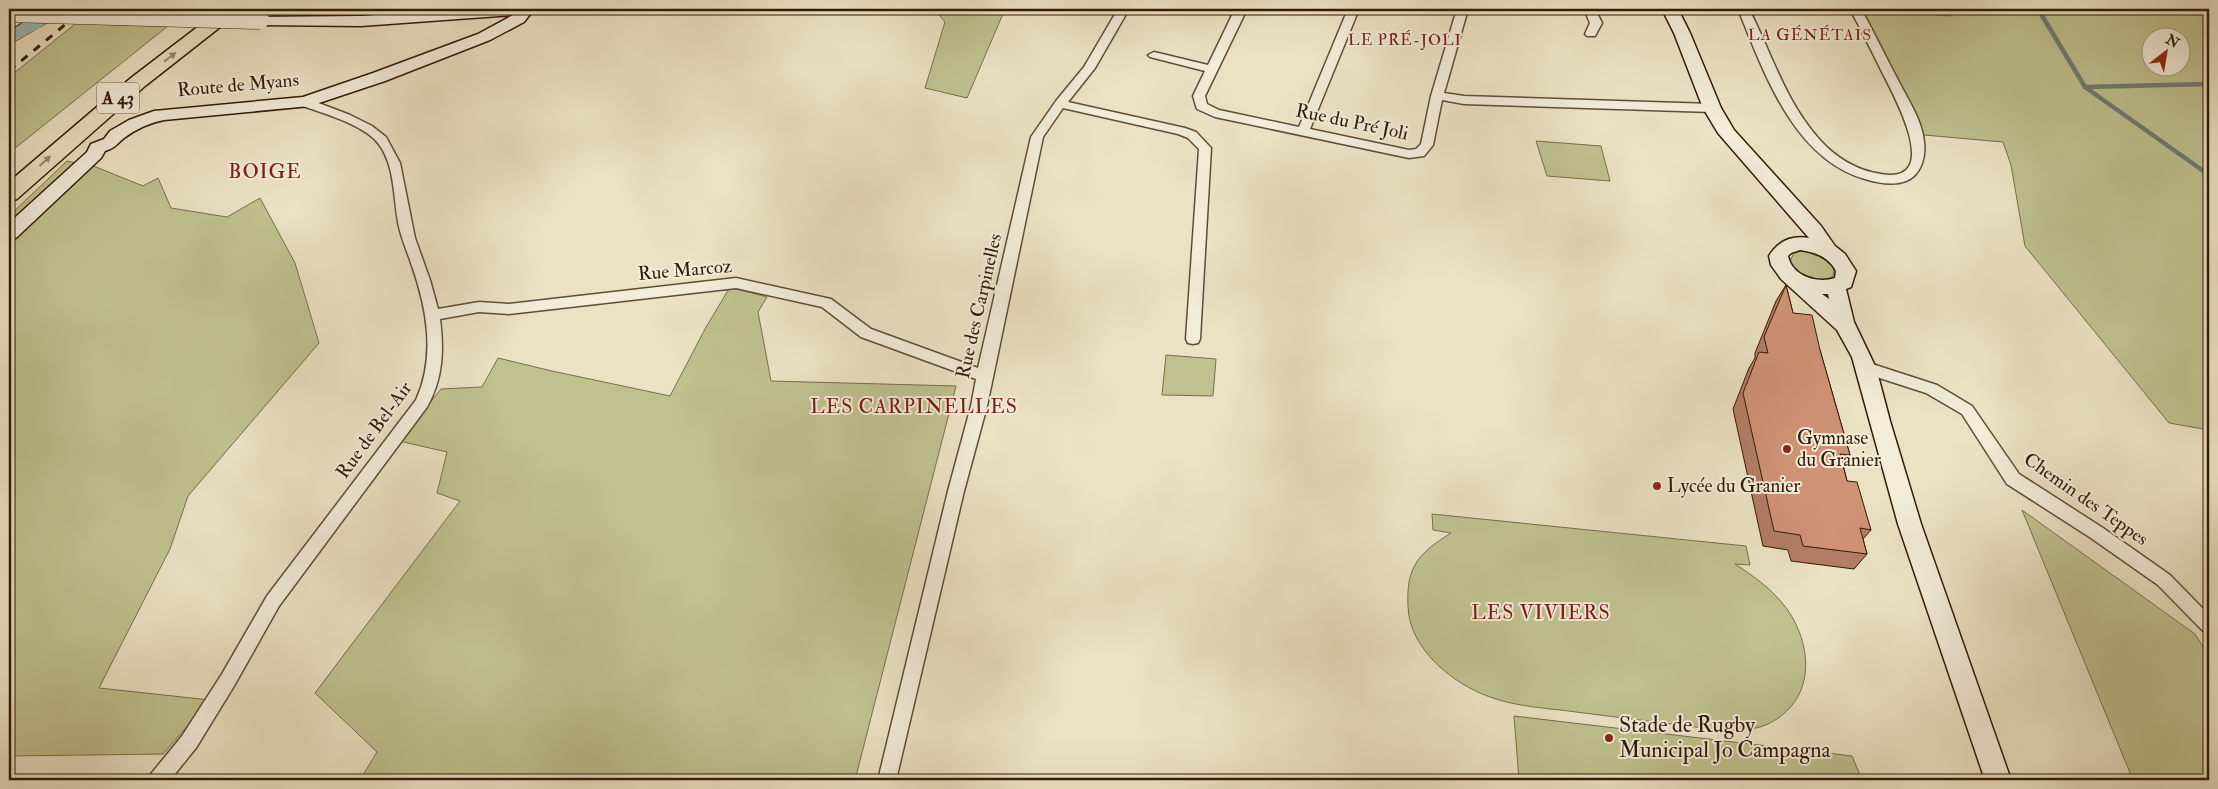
<svg xmlns="http://www.w3.org/2000/svg" width="2218" height="789" font-family="'IM FELL Double Pica',serif">
  <rect width="100%" height="100%" fill="#ebe2c4"/>
  <filter id="stains"><feTurbulence type="fractalNoise" baseFrequency=".004" numOctaves="4"/><feColorMatrix values="0 0 0 0 .2 0 0 0 0 .09 0 0 0 0 .02 0 0 0 .5 -.17"/></filter>
  <radialGradient id="worn" r=".72"><stop offset=".6" stop-color="#630" stop-opacity="0"/><stop offset="1" stop-color="#630" stop-opacity=".3"/></radialGradient>
  <!-- green -->
  <g fill="#bfc18f" stroke="#796e4b" fill-rule="evenodd">
    <polygon points="262,9 442,9 365,15 281,17"/>
    <polygon points="934,9 1005,9 967,98 925,88 945,22"/>
    <path d="M1862,9L1951,16L1947,9H2209V430L2169,423L2025,246L2011,165L2003,142L1924,135ZM2150,38H2180V68H2150Z"/>
    <polygon points="25,20 51,21 9,45 9,28"/>
    <polygon points="80,20 168,26 9,153 9,77"/>
    <polygon points="1536,141 1601,146 1610,181 1547,176"/>
    <polygon points="67,161 77,163 9,226 9,216"/>
    <polygon points="91,165 143,186 158,178 171,208 227,217 260,198 295,263 319,343 188,496 170,549 99,688 210,700 163,754 9,756 9,241"/>
    <path d="M1800,251C1813,251 1827,256 1834,268L1833,276C1819,286 1794,277 1790,261L1794,253Z"/>
    <polygon points="730,287 767,297 758,312 771,381 956,386 855,780 360,780 377,752 315,693 460,501 437,493 447,452 399,441 441,389 482,387 498,358 552,371 670,396 705,329"/>
    <polygon points="1166,355 1216,359 1213,396 1162,395"/>
    <polygon points="2022,510 2195,634 2209,656 2209,780 2133,780"/>
    <path d="M1432,514L1746,546L1750,565L1735,564C1755,577 1773,590 1787,609C1814,648 1815,701 1768,724C1755,730 1741,730 1727,731C1677,725 1626,718 1576,712C1547,708 1517,707 1490,697C1453,684 1409,649 1408,606C1406,566 1419,553 1451,533L1433,530Z"/>
    <polygon points="1514,716 1852,756 1862,780 1519,780"/>
  </g>
  <g fill="none" stroke-linecap="round" stroke-linejoin="round">
    <!-- stream -->
    <g stroke="#707c71" stroke-width="4.5">
      <polyline points="2038,9 2085,87 2209,175"/>
      <polyline points="2085,87 2209,84"/>
    </g>
    <!-- river -->
    <polygon fill="#98bdb7" fill-rule="evenodd" points="37,9 61,9 38,29 9,41 9,27"/>
    <defs>
      <g id="street">
        <polygon points="29,9 37,9 39,11 9,30 9,22"/>
        <path d="M1118,9H1129L1095,68L1068,102L1185,128L1196,132L1211,148L1200,339L1198,343L1193,344L1188,343L1186,339L1199,149L1188,138L1178,134L1063,108L1043,137L987,406L964,491L896,780H878L948,491L971,406L976,379L861,337L822,307L736,288L509,314L479,312L440,319C444,350 443,379 427,407L279,606L234,686L196,748L170,780H149L151,774L182,736L222,674L267,596L416,400C436,356 427,308 411,263C407,251 402,240 399,227C393,200 396,166 378,143C363,124 322,113 300,105L298,102L300,99H308L350,115L372,126L386,137L400,163L415,238L430,280L438,309L479,302L509,304L736,278L831,299L871,329L978,368L1031,137L1056,101L1084,67Z"/>
        <polygon points="1235,9 1247,9 1205,96 1207,104 1219,110 1299,127 1348,9 1359,9 1310,129 1409,150 1416,149 1421,144 1431,96 1457,9 1468,9 1444,93 1464,96 1712,104 1718,108 1712,112 1464,104 1442,100 1433,145 1424,156 1409,158 1215,117 1197,109 1193,96 1205,71 1150,57 1148,55 1154,52 1208,65"/>
        <polygon points="1584,9 1595,9 1602,23 1595,36 1587,36 1585,34 1590,23"/>
        <path d="M1738,9H1749C1772,54 1785,101 1819,139C1835,157 1857,171 1881,174C1945,185 1892,92 1881,70C1871,50 1861,29 1850,9H1861C1874,32 1885,56 1898,80C1908,100 1922,120 1924,142C1926,157 1921,175 1906,181C1892,186 1878,183 1865,179C1793,159 1763,70 1738,9Z"/>
        <polygon points="1866,362 1937,385 1972,406 2019,474 2103,528 2170,575 2209,615 2209,634 2203,631 2158,585 2091,538 2007,484 1962,414 1926,393 1861,372 1859,368 1861,364"/>
      </g>
      <g id="secondary">
        <path d="M464,9H534L524,22L490,40L385,81L310,106L164,120C149,123 136,129 124,138C115,145 117,147 105,151L101,158L16,238L9,239V223L87,152L91,144L104,139L110,131L129,120L154,111L303,97L373,73L478,34L513,15L361,26L260,25L254,23L252,20L254,17L361,16Z"/>
        <path d="M1662,9H1678L1690,33L1721,108L1734,130L1821,226L1835,246L1845,254L1856,271L1851,287L1846,289L1854,322L1876,368L1890,421L1921,524L2011,780H1985L1898,524L1852,357L1837,330L1781,279L1771,265L1769,256C1778,241 1792,235 1809,238L1718,133L1703,108L1674,33ZM1800,250C1815,252 1829,257 1836,271L1835,278C1817,284 1792,276 1788,256L1791,253ZM1822,294H1828L1829,299Z"/>
      </g>
      <polygon id="highway" points="221,9 243,9 145,86 17,199 9,201 9,182 131,78"/>
    </defs>
    <!-- street casing -->
    <use href="#street" stroke="#614c36" stroke-width="3"/>
    <!-- secondary casing -->
    <use href="#secondary" stroke="#331a07" stroke-width="3"/>
    <!-- highway casing -->
    <use href="#highway" stroke="#331a07" stroke-width="3"/>
    <!-- street -->
    <use href="#street" fill="#f2ecd9" fill-rule="evenodd"/>
    <!-- secondary -->
    <use href="#secondary" fill="#f2ecd9" fill-rule="evenodd"/>
    <!-- highway -->
    <use href="#highway" fill="#ebe2c4" fill-rule="evenodd"/>
    <!-- rail -->
    <polyline stroke="#331a07" stroke-width="3" stroke-dasharray="8 8" stroke-linecap="butt" points="9,71 84,9"/>
    <defs>
      <polyline id="secondary-bridge" points="9,13 260,20"/>
    </defs>
    <!-- secondary-bridge casing -->
    <use href="#secondary-bridge" stroke="#331a07" stroke-width="19" stroke-linecap="butt"/>
    <!-- secondary-bridge -->
    <use href="#secondary-bridge" stroke="#f2ecd9" stroke-width="18"/>
  </g>
  <!-- wall -->
  <polygon fill="#b37e65" stroke="#331a07" points="1786,285 1793,313 1820,350 1850,455 1843,464 1847,481 1871,530 1863,539 1867,554 1854,569 1791,561 1788,550 1763,546 1733,409 1749,368 1755,358 1755,353 1776,301"/>
  <!-- building -->
  <polygon fill="#d09275" stroke="#331a07" points="1786,285 1793,313 1812,315 1820,350 1850,455 1840,454 1847,481 1857,482 1871,530 1860,528 1867,554 1803,546 1800,535 1774,531 1743,393 1759,352 1768,353 1764,337"/>
  <!-- one-way arrows -->
  <defs><path id="oneway-solid" d="M-6-.8H1V-3.2L6.5 0L1 3.2V.8H-6Z" transform="scale(1.25)"/></defs>
  <g fill="#98886f">
    <use href="#oneway-solid" transform="translate(170 57) rotate(-38)"/>
    <use href="#oneway-solid" transform="translate(45 161) rotate(-42)"/>
  </g>
  <!-- markers -->
  <g fill="#8f2418" stroke="#f2ecd9" stroke-width="2">
    <circle cx="1787" cy="449" r="5"/>
    <circle cx="1657" cy="486" r="5"/>
    <circle cx="1609" cy="738" r="5"/>
  </g>
  <g text-anchor="middle" dominant-baseline="central" stroke-width="4" stroke-linejoin="round" paint-order="stroke">
    <!-- far-neighbourhood labels -->
    <g font-size="16" letter-spacing="1" fill="#7a1f14" stroke="#f2ecd9">
      <text x="1810" y="35">LA GÉNÉTAIS</text>
      <text x="1405" y="40">LE PRÉ-JOLI</text>
    </g>
    <!-- shield labels -->
    <rect fill="#f2ecd9" stroke="#6c5946" stroke-width="1" x="97" y="82.5" width="42" height="31" rx="4"/>
    <g font-size="18" font-weight="bold" fill="#331a07">
      <text x="118" y="98">A 43</text>
    </g>
    <!-- street labels -->
    <g font-size="19" fill="#331a07" stroke="#f2ecd9">
      <text transform="translate(238 85) rotate(-5)">Route de Myans</text>
      <text transform="translate(1352 122) rotate(12)">Rue du Pré Joli</text>
      <text transform="translate(685 270) rotate(-5)">Rue Marcoz</text>
      <text transform="translate(979 306) rotate(-77)">Rue des Carpinelles</text>
      <text transform="translate(374 430) rotate(-54)">Rue de Bel-Air</text>
      <text transform="translate(2086 499) rotate(35)">Chemin des Teppes</text>
    </g>
    <!-- poi labels -->
    <g font-size="19" fill="#331a07" stroke="#f2ecd9" text-anchor="start">
      <text x="1797" y="438">Gymnase<tspan x="1797" dy="22">du Granier</tspan></text>
      <text x="1667" y="486">Lycée du Granier</text>
    </g>
    <!-- neighbourhood labels -->
    <g font-size="20" letter-spacing="1" fill="#7a1f14" stroke="#f2ecd9">
      <text x="265" y="171">BOIGE</text>
      <text x="914" y="406">LES CARPINELLES</text>
      <text x="1541" y="612">LES VIVIERS</text>
    </g>
    <!-- near-poi labels -->
    <g font-size="22" fill="#331a07" stroke="#f2ecd9" text-anchor="start">
      <text x="1619" y="725">Stade de Rugby<tspan x="1619" dy="25">Municipal Jo Campagna</tspan></text>
    </g>
  </g>
  <!-- margin -->
  <rect width="2218" height="789" fill="none" stroke="#ebe2c4" stroke-width="30"/>
  <rect x="10" y="10" width="2198" height="769" fill="none" stroke="#331a07" stroke-width="2.5"/>
  <rect x="15" y="15" width="2188" height="759" fill="none" stroke="#331a07"/>
  <!-- north arrow -->
  <g transform="translate(2166 52) rotate(31)"><circle r="24" fill="#f2ecd9" stroke="#a69885"/>
  <path d="M0-4L9 19L0 12L-9 19Z" fill="#8f2418"/>
  <text y="-8" font-size="14" font-weight="bold" text-anchor="middle" fill="#331a07">N</text>
  </g>
  <rect width="100%" height="100%" filter="url(#stains)"/>
  <rect width="100%" height="100%" fill="url(#worn)"/>
</svg>
